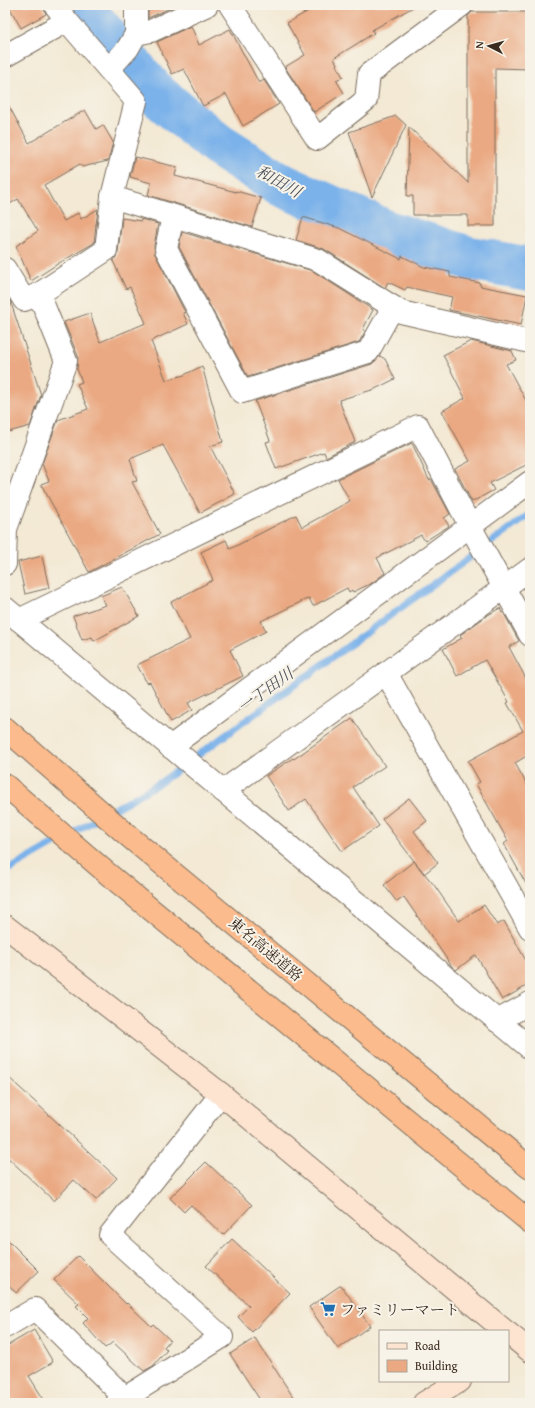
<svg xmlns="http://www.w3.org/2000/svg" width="535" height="1408" font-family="'Gentium Book Plus','Noto Serif JP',serif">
  <rect width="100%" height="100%" fill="#f7f3e8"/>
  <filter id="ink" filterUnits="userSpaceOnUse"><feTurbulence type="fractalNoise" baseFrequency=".025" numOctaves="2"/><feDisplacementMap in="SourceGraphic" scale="8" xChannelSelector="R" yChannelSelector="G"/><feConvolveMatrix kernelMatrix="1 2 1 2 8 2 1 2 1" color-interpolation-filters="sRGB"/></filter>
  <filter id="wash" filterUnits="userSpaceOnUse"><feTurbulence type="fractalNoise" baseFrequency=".012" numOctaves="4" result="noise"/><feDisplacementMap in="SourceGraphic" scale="16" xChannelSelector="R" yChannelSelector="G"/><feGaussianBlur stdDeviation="0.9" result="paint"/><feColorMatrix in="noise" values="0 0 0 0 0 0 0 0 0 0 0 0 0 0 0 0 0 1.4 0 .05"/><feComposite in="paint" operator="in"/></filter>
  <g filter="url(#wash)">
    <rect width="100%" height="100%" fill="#f3e9d4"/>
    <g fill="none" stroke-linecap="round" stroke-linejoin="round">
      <!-- stream -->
      <polyline stroke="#7bb2ea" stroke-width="7" points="5,872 161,782 530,514"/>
      <!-- river -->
      <polyline stroke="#7bb2ea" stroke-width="44" points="79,5 156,94 218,145 282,185 387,232 469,258 530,269"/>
    </g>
    <g id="blocks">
      <!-- building -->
      <g fill="#eaa982">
        <polygon points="8,5 43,5 46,14 21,28"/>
        <polygon points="148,5 177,5 148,18"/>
        <polygon points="319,5 417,5 372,30 374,33 334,58 337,64 336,65 343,77 336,80 344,93 314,112 285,67 305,55 287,23"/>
        <polygon points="472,12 530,12 530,69 495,68 495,226 468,226 468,215 413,215 413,196 407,196 409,127 468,183 468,16"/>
        <polygon points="191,26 199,45 230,29 259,83 264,80 279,104 243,126 226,94 203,106 184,69 172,74 157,42"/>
        <polygon points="5,99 29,143 85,110 96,129 103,125 113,142 108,161 82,167 80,164 44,185 64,221 78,213 81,219 98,209 96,225 96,224 94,243 59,263 31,281 16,246 38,231 18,199 5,207"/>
        <polygon points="396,116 406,125 372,197 349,132"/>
        <polygon points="135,157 177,167 175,176 236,192 236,191 261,198 252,227 148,195 151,183 130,177"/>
        <polygon points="303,217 339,228 401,259 402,256 424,267 450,272 450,277 480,283 480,286 527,295 521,325 449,310 452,297 407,287 405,290 388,282 385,288 324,249 296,240"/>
        <polygon points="122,218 141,221 141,219 158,224 154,246 155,254 185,312 183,313 188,324 151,341 166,380 184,375 202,366 223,442 210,446 235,494 200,513 163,445 130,459 137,481 132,482 160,534 89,572 41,484 49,481 42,464 58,420 88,409 77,384 82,382 77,369 78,356 64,322 90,313 100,342 146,323 130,287 126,289 113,261 116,257 118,252"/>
        <polygon points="182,232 313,271 373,310 363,329 365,332 359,342 248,377 179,247"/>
        <polygon points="5,297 7,297 11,303 41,395 30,426 5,433"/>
        <polygon points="471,341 512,351 516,360 506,364 530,408 530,463 490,483 494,490 472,502 455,469 470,461 442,411 465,398 443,355"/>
        <polygon points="380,356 385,359 395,379 375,389 339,400 355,442 326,457 324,452 276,469 266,442 270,441 268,435 255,401 372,364"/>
        <polygon points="412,443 429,480 431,479 450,514 444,518 449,526 425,541 421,535 377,558 385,573 372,583 353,592 352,590 349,592 347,588 313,606 309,598 261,621 266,631 230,650 243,676 188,703 192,710 171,722 150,682 147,683 137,665 190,639 171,602 213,580 201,552 226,540 230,549 296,515 302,527 350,501 338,479"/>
        <polygon points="42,556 49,588 25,594 18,562"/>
        <polygon points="122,587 139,616 94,641 92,637 82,640 73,616 106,605 101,596"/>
        <polygon points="500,608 502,613 503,612 519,641 509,647 530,686 530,754 515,763 530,790 530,891 504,844 508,841 476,784 480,782 468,761 523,731 507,703 509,702 485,660 457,676 443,649 462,638 460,635 488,615"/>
        <polygon points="352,718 385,766 353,787 379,826 342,851 306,799 289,811 266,776 293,758 294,759"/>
        <polygon points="409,798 427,821 414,831 438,863 424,874 382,819"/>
        <polygon points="414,861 434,885 459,921 484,905 497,925 504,921 530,968 530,984 502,1000 476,955 456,970 453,968 404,897 397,902 384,885"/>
        <polygon points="5,1074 117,1178 96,1200 74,1180 54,1201 5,1155"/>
        <polygon points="206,1162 252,1205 223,1235 191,1205 184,1212 170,1198"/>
        <polygon points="5,1237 39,1271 16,1293 5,1281"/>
        <polygon points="232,1239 290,1293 252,1332 238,1317 249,1306 206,1266"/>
        <polygon points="78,1256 126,1304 127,1303 151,1326 153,1324 170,1340 164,1347 167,1350 153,1366 144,1371 113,1342 105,1348 83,1323 88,1318 76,1306 79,1304 54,1280"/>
        <polygon points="341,1285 370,1326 338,1349 309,1307"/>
        <polygon points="34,1330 53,1362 29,1376 46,1403 5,1403 5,1347"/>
        <polygon points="255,1338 297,1403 262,1403 230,1354"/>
      </g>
    </g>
  </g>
  <g filter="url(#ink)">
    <use href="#blocks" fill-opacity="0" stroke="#7b6d5e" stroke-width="1"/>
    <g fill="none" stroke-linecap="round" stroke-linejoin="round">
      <defs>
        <g id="street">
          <polyline points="136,5 136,34"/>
          <polyline points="230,5 317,139 366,100 369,74 462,5"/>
          <polyline points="5,56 67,21"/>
          <polyline points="109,69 128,48 136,34 151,31 207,5"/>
          <polyline points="112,197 318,260 401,312 530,342"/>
          <polyline points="173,216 166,249 242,392 368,352 393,307"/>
          <polyline points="5,269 24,300 39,294"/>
          <polyline points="5,564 6,529 66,361 39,294 106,250 112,197 136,101 67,21 55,5"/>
          <polyline points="5,608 530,1048"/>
          <polyline points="19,620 418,426 470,526 530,635"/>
          <polyline points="386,673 530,928"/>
          <polyline points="170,747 530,482"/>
          <polyline points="223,791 530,569"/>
          <polyline points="497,1021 530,1003"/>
          <polyline points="5,1327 35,1309 125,1398"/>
          <polyline points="117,1403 222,1337 110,1235 221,1094"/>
        </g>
        <g id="secondary">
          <polyline points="5,926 221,1094 505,1331"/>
          <polyline points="508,1333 530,1351"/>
          <polyline points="424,1403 460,1381"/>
        </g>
        <g id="highway">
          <polyline points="5,728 132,839 530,1168"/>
          <polyline points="5,785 108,874 530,1222"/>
        </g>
      </defs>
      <!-- street casing -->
      <use href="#street" stroke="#7b6d5e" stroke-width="24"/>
      <!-- secondary casing -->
      <use href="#secondary" stroke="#7b6d5e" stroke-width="24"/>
      <!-- highway casing -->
      <use href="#highway" stroke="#7b6d5e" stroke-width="24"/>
      <!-- street -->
      <use href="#street" stroke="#fff" stroke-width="22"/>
      <!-- secondary -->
      <use href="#secondary" stroke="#fde4d1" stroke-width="22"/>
      <!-- highway -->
      <use href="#highway" stroke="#fbbb8c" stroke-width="22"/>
    </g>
  </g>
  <!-- icons -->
  <defs>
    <symbol id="supermarket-bare" viewBox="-9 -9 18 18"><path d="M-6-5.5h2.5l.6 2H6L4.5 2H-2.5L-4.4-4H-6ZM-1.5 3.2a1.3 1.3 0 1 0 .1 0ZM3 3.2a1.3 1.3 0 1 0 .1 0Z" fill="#1f6fb2" stroke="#f7f3e8" stroke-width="2.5" paint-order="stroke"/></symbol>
  </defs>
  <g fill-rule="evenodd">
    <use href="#supermarket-bare" x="317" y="1298" width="22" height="22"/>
  </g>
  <g text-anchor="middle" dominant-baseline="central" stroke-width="4" stroke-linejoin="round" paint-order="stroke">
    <!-- street labels -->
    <g font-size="15" fill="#3b2a1e" stroke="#f7f3e8">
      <text transform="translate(266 949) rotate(40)">東名高速道路</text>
    </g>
    <!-- poi labels -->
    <g font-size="15" fill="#3b2a1e" stroke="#f7f3e8" text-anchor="start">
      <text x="340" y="1309">ファミリーマート</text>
    </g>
    <!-- water labels -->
    <g font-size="16" font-style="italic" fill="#4e535b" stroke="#f7f3e8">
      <text transform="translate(279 181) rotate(29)">和田川</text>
      <text transform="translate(265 690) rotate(-36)">一丁田川</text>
    </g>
  </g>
  <!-- margin -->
  <rect width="535" height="1408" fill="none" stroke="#f7f3e8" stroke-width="20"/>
  <!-- legend -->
  <rect x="379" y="1330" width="130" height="52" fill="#f7f3e8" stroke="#aca397"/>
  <rect x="387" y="1343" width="20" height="6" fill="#fde4d1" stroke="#aca397"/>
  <text x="415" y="1350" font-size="12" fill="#3b2a1e">Road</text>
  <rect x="387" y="1360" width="20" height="12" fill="#eaa982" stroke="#aca397"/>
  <text x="415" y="1370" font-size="12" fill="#3b2a1e">Building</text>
  <!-- north arrow -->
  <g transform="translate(489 46) rotate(276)" stroke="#f7f3e8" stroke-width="3" paint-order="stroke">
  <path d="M0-3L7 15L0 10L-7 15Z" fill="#3b2a1e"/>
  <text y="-6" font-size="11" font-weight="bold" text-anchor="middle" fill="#3b2a1e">N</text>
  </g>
</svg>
